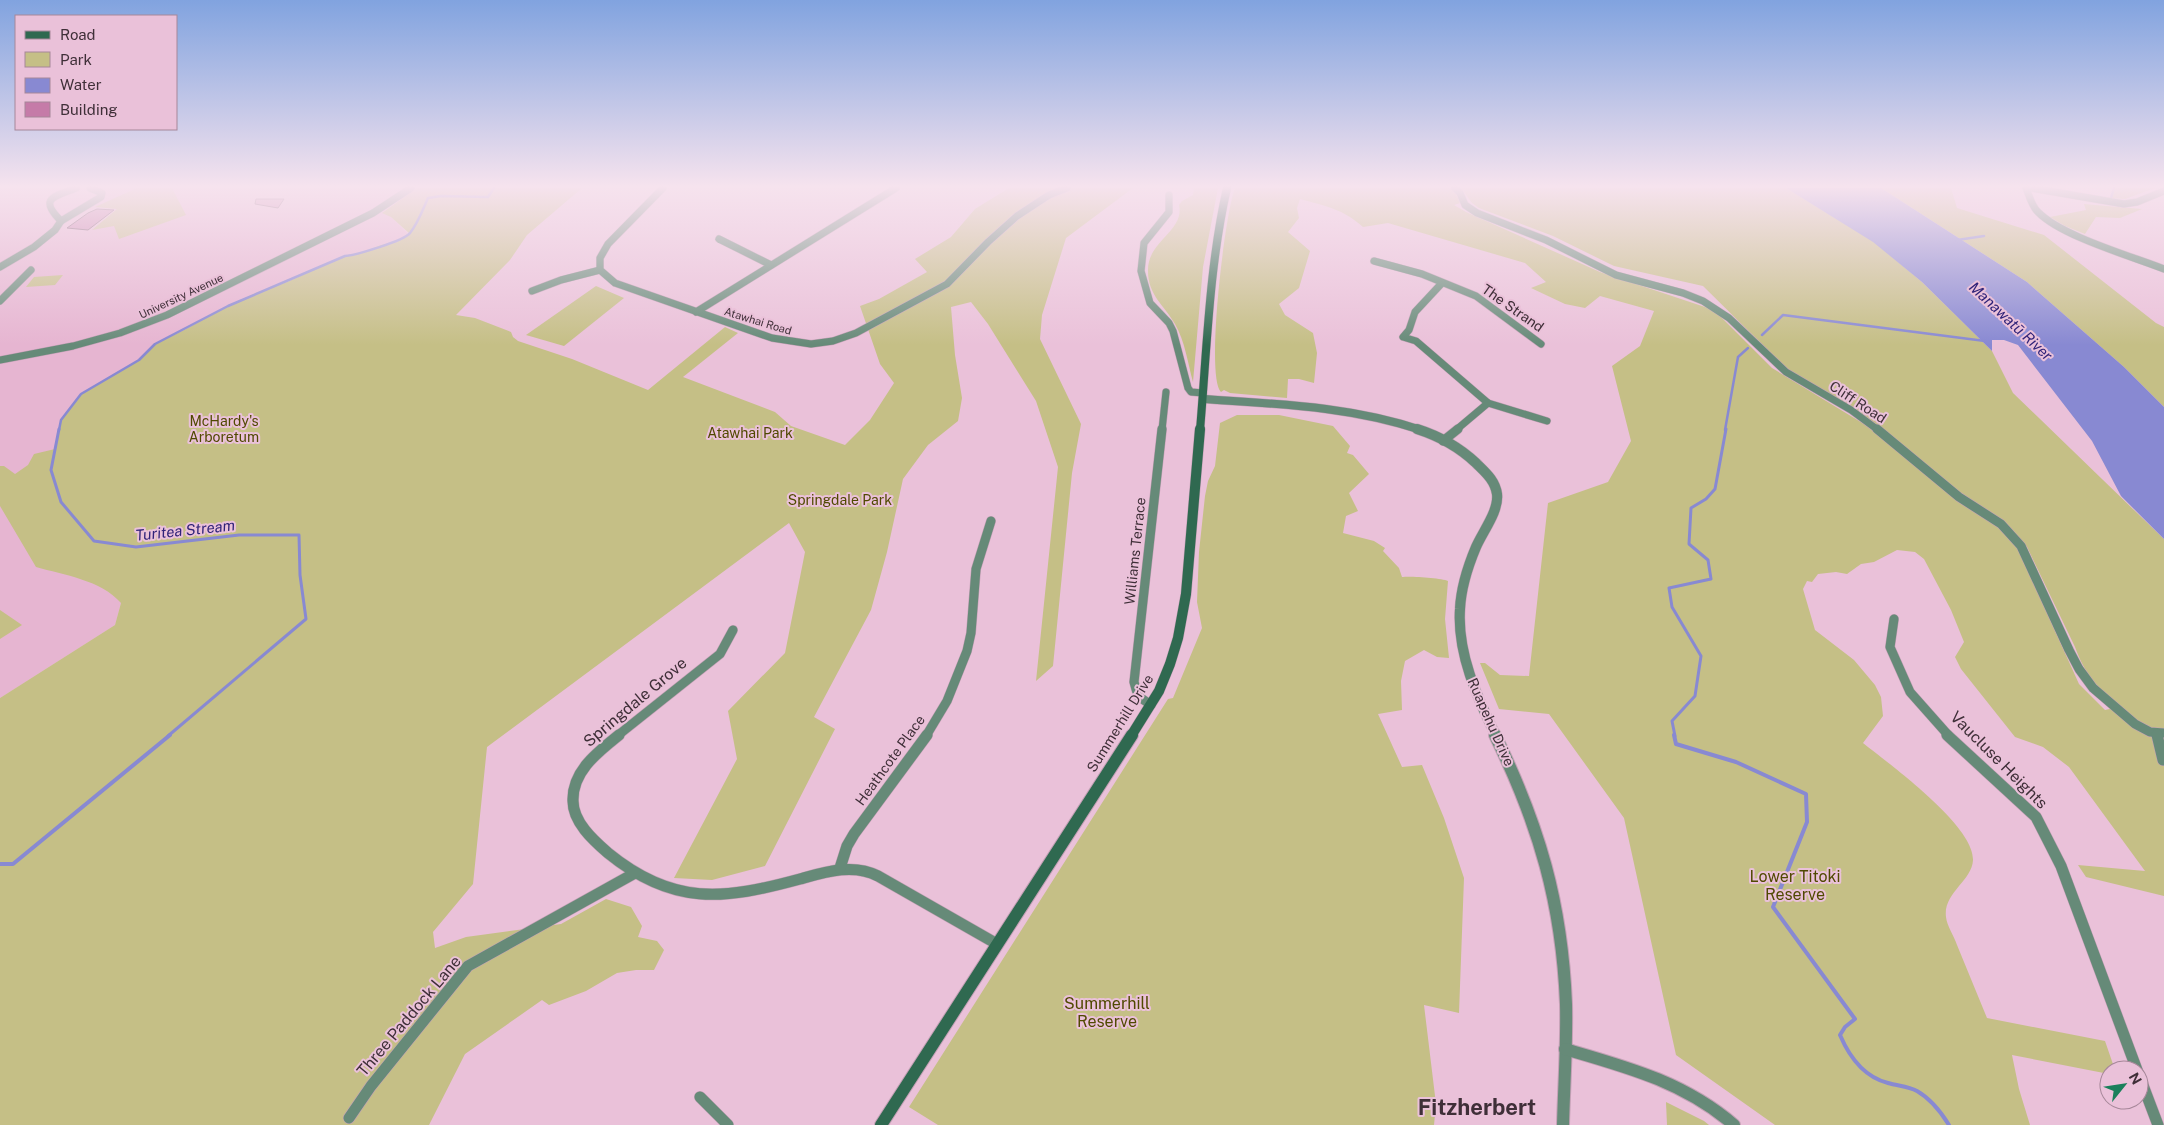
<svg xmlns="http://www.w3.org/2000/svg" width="2164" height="1125" font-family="'Public Sans',sans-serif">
  <rect width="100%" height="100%" fill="#eac1d9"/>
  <!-- built -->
  <polygon fill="#e6b5d1" points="0,188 417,188 383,212 391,217 409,235 397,242 381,245 356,255 345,256 287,282 258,292 155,344 139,360 115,375 112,593 121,603 115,625 0,698"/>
  <!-- green -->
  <g fill="#c5bf86">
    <polygon points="137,188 172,188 186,215 119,239 114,226 92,230 117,209 95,207"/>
    <path d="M417,188H582L527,235L510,260L456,315L475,318L511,332L513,337L518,341L572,359L648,390L725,327L738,333L683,377L775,412L791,426L845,445L870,420L894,383L880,364L860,306L879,299L927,272L915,259L951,237L975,209L1009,188H1133L1066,238L1042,315L1040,339L1081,424L1072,473L1053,666L1036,681L1058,467L1036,401L988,324L971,302L951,307L955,355L962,398L958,421L928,445L903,479L887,552L871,610L814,717L835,729L765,866L712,880L674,878L737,759L728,711L785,653L805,552L789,523L487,747L473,884L433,932L435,948L466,937L561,924L606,899L631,907L642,926L638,937L657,941L664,950L654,970H636L617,973L586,991L549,1005L542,1000L465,1054L429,1125H0V698L115,625L121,603C101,580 64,575 36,567L0,506V466H4L15,474L28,465L34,454L55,449L61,420L81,394L139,360L155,344L186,329L228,306L258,292L287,282L345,256L356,255L381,245L397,242L410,234L391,217L382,213Z"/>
    <path d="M1194,188H1218L1203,267L1193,382C1188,364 1185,341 1175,324C1164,305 1148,295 1148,271C1147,241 1185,231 1179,205L1182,201L1193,195Z"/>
    <path d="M1235,188H1450L1456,194L1460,203L1454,205L1466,212L1600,272L1714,310L1772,368L1864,424L1996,525L2018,549L2079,684L2105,710L2119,707C2098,688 2085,675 2075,647L2027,547L2006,525L1953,487L1932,469L1797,376L1782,364L1703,286L1614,266L1553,236L1479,208L1472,203L1461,188H1786L1873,241L1922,282L1992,351L2013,393L2164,539V896L2086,877L2078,865L2145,871L2069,767L2043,747L2015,737L1961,669L1955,657L1964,642L1951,610L1924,559L1915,552L1897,550L1874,562L1861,564L1847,574L1836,572L1818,574L1812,582L1807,581L1803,589L1815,630L1854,660L1875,685L1881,697L1883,716L1863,743C1889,764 1974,825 1973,860C1972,881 1943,893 1946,917C1947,926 1954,936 1957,945C1967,969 1977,994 1987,1018L2105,1041L2115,1070H2109V1074L2012,1055L2019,1089L2030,1125H1775L1676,1055L1624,818L1549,714L1499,709L1480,663H1485L1500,675L1529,676L1548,503L1608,482L1631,441L1612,366L1640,346L1654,311L1600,296L1585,308L1565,304L1531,288L1546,282L1525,263L1388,223L1363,227C1343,209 1326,206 1300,199L1297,208L1299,218L1288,232L1310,251L1299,288L1279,304L1285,315L1313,333L1317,353L1314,383L1299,379H1288L1287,398L1230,393L1224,390L1221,392C1205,377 1225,213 1235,188Z"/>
    <polygon points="1881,188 1951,188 1957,208 2044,235 2156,323 2164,327 2164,407 2124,367 2027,282"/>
    <polygon points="2114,188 2155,188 2125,199 2111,198"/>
    <polygon points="2084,204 2142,209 2120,218 2096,217 2085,234 2065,226 2050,217 2086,210"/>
    <polygon points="63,275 55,285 26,287 34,277"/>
    <polygon points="596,286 624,298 564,346 526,335"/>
    <path d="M1237,415H1279L1333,426L1350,446L1347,453L1353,455L1369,474L1349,493L1358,511L1346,516L1343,533L1374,541L1385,548L1383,551L1399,568L1402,577C1411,576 1441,578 1448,581L1445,619L1449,658L1437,657L1424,650L1405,661L1401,681L1402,710L1378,714L1402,767L1422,765L1444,818L1464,878L1459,1013L1424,1005L1436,1104L1434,1125H938L909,1107L1168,699L1173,698L1202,628L1197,602L1199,552L1205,496L1208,481L1215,466L1220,423Z"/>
    <polygon points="0,610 22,625 0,639"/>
    <polygon points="1666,1102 1704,1121 1709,1125 1667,1125"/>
  </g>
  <!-- water -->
  <polygon fill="#8889d2" points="1786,188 1881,188 2027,282 2124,367 2164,407 2164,539 2121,496 2092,441 2018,345 2004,340 1992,340 1992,351 1922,282 1873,242"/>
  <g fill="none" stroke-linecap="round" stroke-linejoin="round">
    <!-- stream-far2 -->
    <g stroke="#8889d2" stroke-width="2.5">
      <polyline points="2111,198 2114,188"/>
      <polyline points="1957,240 1984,236"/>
      <polyline points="1762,335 1783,315 1985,341"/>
      <path d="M59,430L61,420L81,394L139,360L155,344L228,306L345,256C356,255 404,241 410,233C418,223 423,209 428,198L441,196L488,197L494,188"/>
      <polyline points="1725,430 1738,357 1748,348"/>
    </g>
    <!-- stream-far1 -->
    <g stroke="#8889d2" stroke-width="3">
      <polyline points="59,429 51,470 61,502 94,541 136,547 239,535 299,535 300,575 306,619 168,736"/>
      <polyline points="1675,736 1672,721 1695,696 1701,656 1672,607 1669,588 1711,579 1708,560 1689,544 1691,508 1706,499 1715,489 1726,429"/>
    </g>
    <!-- stream -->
    <g stroke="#8889d2" stroke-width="4">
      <path d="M1674,735L1676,744L1736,762L1806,794L1807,822L1773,907L1855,1019L1845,1027L1840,1035C1849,1056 1864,1077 1888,1083C1898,1086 1908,1086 1917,1091C1931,1099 1941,1112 1949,1125"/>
      <polyline points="0,864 13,864 170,735"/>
    </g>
  </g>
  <!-- building -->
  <g fill="#c57ba8" stroke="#6a475c">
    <polygon points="256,199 284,199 278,208 255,204"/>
    <polygon points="97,209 114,210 88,230 67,228 88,213"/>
  </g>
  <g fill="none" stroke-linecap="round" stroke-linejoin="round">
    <defs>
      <g id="minor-far2">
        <polyline points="663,188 608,244 600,258 600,270 615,283 772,338 811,344 833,341 856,333 947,284 988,242 1017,216 1049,195 1067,188"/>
        <polyline points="1455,188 1460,193 1465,205 1477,213 1546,240 1616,275 1683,293 1703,301 1729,318 1786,372 1851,410 1878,430"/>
        <path d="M2026,188C2029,195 2032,207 2038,212C2061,236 2131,256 2164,269"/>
        <polyline points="2031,188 2124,204 2137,202 2164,191"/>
        <polyline points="1169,195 1169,212 1144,243 1141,271 1150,303 1169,323 1173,331 1188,388 1191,392 1203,393"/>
        <path d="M61,221C38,198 54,197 76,188"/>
        <polyline points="719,239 771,265"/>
        <polyline points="1374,261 1422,274 1476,296 1541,344"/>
        <polyline points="0,267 34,247 55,230 61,221 101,197 102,193 90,188"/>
        <polyline points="1442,283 1415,312 1409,330 1403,337 1416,341 1488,403 1547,421"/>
        <polyline points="532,291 561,280 600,270"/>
        <polyline points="0,301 31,270"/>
        <polyline points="696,312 896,188"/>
        <polyline points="0,360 73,346 120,333 167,315 373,213 411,188"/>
        <polyline points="1162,430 1166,392"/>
        <polyline points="1456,430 1488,403"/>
      </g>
      <g id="minor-far1">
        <polyline points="1877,429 1959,497 2001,524 2021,546 2069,650 2079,669 2093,688 2135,724 2150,732 2164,733"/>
        <polyline points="1443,441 1458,429"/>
        <polyline points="1894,619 1890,647 1910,692 1949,736"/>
        <polyline points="1151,705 1138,696 1134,682 1162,429"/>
        <polyline points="2157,733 2158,736"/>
        <polyline points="617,736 720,654 733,630"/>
        <polyline points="926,736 947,701 967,651 971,633 976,569 991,521"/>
      </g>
      <g id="minor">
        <path d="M619,735C598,752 572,771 573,801C573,822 593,840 608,853C673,906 723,900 800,879C825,872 853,863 878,876L997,944"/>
        <polyline points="1947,735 2036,817 2061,866 2137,1070"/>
        <polyline points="2157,735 2163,760"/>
        <polyline points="840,868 847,846 854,834 927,735"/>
        <polyline points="2139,1075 2158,1125"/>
        <polyline points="700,1097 728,1125"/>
        <polyline points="349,1118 371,1086 468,966 635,873"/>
      </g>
      <path id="tertiary-far2" d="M1203,399C1277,404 1350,406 1421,430"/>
      <path id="tertiary-far1" d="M1417,429C1439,436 1459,447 1476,463C1485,472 1495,480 1497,494C1499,511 1483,531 1476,547C1468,566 1461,587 1460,609C1457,653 1477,697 1496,736"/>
      <g id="tertiary">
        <path d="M1495,735C1539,825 1562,903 1566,1004C1567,1044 1564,1085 1563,1125"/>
        <path d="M1565,1049C1627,1067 1684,1082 1734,1125"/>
      </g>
      <path id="secondary-far2" d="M1200,430C1207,349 1209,267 1227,188"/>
      <polyline id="secondary-far1" points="1131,736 1159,691 1170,664 1178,638 1186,594 1200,429"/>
      <polyline id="secondary" points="881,1125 1132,735"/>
    </defs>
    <!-- minor-far2 casing -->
    <use href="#minor-far2" stroke="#c4a1b6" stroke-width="8"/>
    <!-- minor-far1 casing -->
    <use href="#minor-far1" stroke="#c4a1b6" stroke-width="10"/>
    <!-- minor casing -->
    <use href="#minor" stroke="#c4a1b6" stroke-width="12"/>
    <!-- tertiary-far2 casing -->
    <use href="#tertiary-far2" stroke="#c4a1b6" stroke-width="9"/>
    <!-- tertiary-far1 casing -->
    <use href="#tertiary-far1" stroke="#c4a1b6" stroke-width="11"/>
    <!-- tertiary casing -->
    <use href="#tertiary" stroke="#c4a1b6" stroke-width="14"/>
    <!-- secondary-far2 casing -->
    <use href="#secondary-far2" stroke="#c4a1b6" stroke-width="9"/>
    <!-- secondary-far1 casing -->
    <use href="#secondary-far1" stroke="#c4a1b6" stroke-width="11"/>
    <!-- secondary casing -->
    <use href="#secondary" stroke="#c4a1b6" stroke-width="14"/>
    <!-- minor-far2 -->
    <use href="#minor-far2" stroke="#668a78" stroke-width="7"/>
    <!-- minor-far1 -->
    <use href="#minor-far1" stroke="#668a78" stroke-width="9"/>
    <!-- minor -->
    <use href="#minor" stroke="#668a78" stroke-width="11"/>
    <!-- tertiary-far2 -->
    <use href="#tertiary-far2" stroke="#668a78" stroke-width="8"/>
    <!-- tertiary-far1 -->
    <use href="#tertiary-far1" stroke="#668a78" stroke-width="10"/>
    <!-- tertiary -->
    <use href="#tertiary" stroke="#668a78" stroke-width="12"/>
    <!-- secondary-far2 -->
    <use href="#secondary-far2" stroke="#2f6950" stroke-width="8"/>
    <!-- secondary-far1 -->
    <use href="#secondary-far1" stroke="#2f6950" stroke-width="10"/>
    <!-- secondary -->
    <use href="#secondary" stroke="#2f6950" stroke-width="12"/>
  </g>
  <!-- sky -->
  <linearGradient id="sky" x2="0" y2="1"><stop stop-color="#81a3df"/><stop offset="0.54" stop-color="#f6e3ee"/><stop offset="1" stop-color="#f6e3ee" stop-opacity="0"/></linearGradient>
  <rect width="2164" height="345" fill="url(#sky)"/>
  <g text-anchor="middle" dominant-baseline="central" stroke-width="4" stroke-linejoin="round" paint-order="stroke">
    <!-- far-street labels -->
    <g font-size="11" fill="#3f2f38" stroke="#eac1d9">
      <text transform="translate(181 296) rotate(-25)">University Avenue</text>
      <text transform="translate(758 321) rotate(17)">Atawhai Road</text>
    </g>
    <!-- street labels -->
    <g font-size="14" fill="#3f2f38" stroke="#eac1d9">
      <text transform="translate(1513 308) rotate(35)">The Strand</text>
      <text transform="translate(1858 402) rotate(33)">Cliff Road</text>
      <text transform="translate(1135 551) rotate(-84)">Williams Terrace</text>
      <text transform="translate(1491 722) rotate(66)">Ruapehu Drive</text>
      <text transform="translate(1120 723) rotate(-58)">Summerhill Drive</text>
      <text transform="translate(890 760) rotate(-54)">Heathcote Place</text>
    </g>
    <!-- park labels -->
    <g font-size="14" fill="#504901" stroke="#eac1d9">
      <text x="224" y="421">McHardy's<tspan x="224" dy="16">Arboretum</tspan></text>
      <text x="750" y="433">Atawhai Park</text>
      <text x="840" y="500">Springdale Park</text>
    </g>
    <!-- water labels -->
    <g font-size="15" font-style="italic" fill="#2f2278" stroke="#eac1d9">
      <text transform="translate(2011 321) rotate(43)">Manawatū River</text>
      <text transform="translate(185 530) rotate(-6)">Turitea Stream</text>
    </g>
    <!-- near-street labels -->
    <g font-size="16" fill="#3f2f38" stroke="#eac1d9">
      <text transform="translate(635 702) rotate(-40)">Springdale Grove</text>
      <text transform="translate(1999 760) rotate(45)">Vaucluse Heights</text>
      <text transform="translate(409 1016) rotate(-50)">Three Paddock Lane</text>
    </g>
    <!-- near-park labels -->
    <g font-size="16" fill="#504901" stroke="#eac1d9">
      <text x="1795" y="876">Lower Titoki<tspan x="1795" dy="18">Reserve</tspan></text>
      <text x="1107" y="1003">Summerhill<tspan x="1107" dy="18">Reserve</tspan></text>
    </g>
    <!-- near-district labels -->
    <g font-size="22" font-weight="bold" fill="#3f2f38" stroke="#eac1d9">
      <text x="1477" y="1107">Fitzherbert</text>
    </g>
  </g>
  <!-- legend -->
  <rect x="15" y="15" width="162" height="115" fill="#eac1d9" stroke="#a68799"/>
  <rect x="25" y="31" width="25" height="8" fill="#2f6950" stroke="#a68799"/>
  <text x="60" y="40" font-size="15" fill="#3f2f38">Road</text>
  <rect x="25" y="52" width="25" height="15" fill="#c5bf86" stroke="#a68799"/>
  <text x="60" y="65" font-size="15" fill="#3f2f38">Park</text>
  <rect x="25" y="78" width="25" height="15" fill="#8889d2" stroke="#a68799"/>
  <text x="60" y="90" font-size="15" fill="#3f2f38">Water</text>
  <rect x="25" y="102" width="25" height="15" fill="#c57ba8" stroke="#a68799"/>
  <text x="60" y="115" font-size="15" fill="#3f2f38">Building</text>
  <!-- north arrow -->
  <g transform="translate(2124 1085) rotate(60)"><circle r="24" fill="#eac1d9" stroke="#a68799"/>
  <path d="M0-4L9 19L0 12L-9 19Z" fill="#1a805b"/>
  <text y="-8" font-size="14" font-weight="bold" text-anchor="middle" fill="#3f2f38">N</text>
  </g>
</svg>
